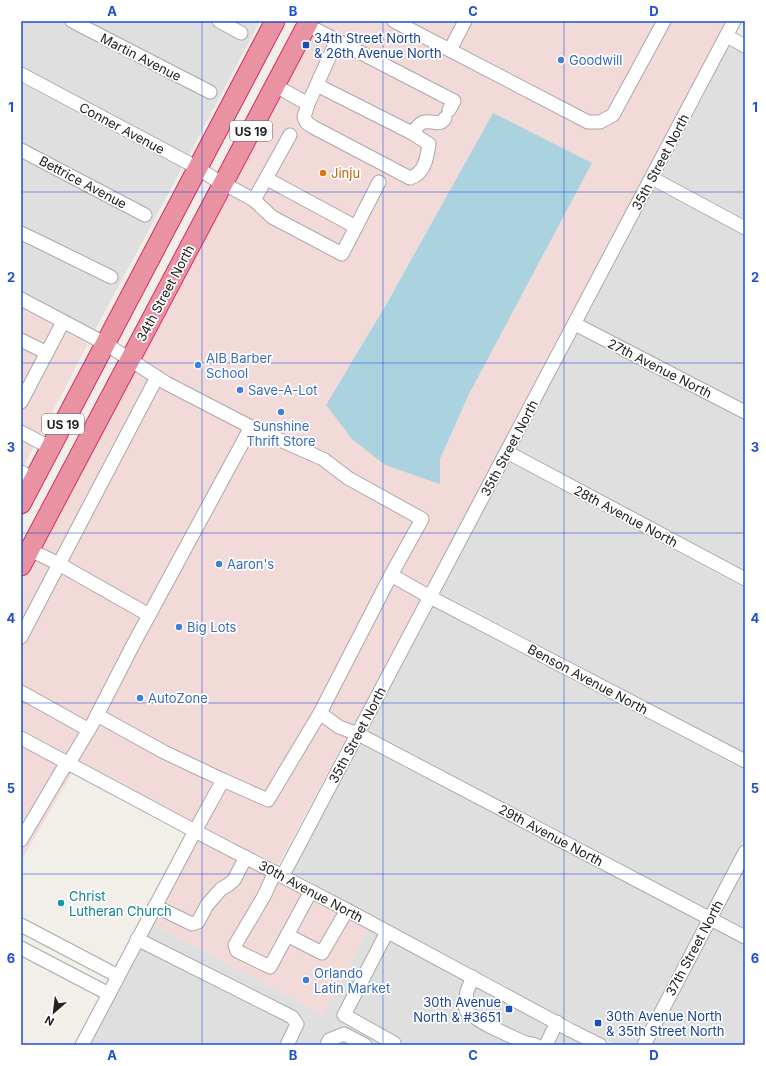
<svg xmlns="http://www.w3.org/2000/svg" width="766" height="1066" font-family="Inter,sans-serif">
  <rect width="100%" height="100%" fill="#f2efe9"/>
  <!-- residential -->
  <g fill="#e0dfdf">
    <polygon points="21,21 260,21 189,155 21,66"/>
    <polygon points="729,46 745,54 745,219 662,175"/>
    <polygon points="21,83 182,168 95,330 21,291"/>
    <polygon points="654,188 745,236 745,403 584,321"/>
    <polygon points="577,334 745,420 745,571 516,449"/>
    <polygon points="509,462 745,588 745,753 440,593"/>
    <polygon points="433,607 745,770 745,837 708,909 367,730"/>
    <polygon points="360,744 701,922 636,1045 617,1045 566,1019 292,872"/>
    <polygon points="745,866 745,928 720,915"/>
    <polygon points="153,924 323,1015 368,930 583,1045 89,1045"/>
    <polygon points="713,928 745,945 745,1045 651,1045"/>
  </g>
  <!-- commercial -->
  <g fill="#f2dad9" fill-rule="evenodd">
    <path d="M316,21H727L646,175L361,712L278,865L198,824L21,729V581ZM493,113L470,392L440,459L439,484L326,405L387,303Z"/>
    <polygon points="21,308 88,344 21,471"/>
    <polygon points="21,746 72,773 21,861"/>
    <polygon points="197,840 279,882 368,930 323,1015 153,924"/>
  </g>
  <!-- water -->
  <polygon fill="#aad3df" points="493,113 592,163 470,392 440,459 440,484 385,465 352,439 326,405 387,303"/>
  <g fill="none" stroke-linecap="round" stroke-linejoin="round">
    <defs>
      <g id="minor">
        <polyline points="72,21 210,92"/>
        <polyline points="219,21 241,33"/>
        <polyline points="394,21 588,122 600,122 613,115 664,21"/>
        <polyline points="307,25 454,101 449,110"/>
        <polyline points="727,36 745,46"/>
        <path d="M337,40L308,104L304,117L307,123L313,127L410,178C425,173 427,158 429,144L412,133C416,129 419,123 424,122C432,120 440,127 445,118"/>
        <polyline points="450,50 465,21"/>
        <polyline points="21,74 198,168 222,184 232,188 254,200 290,135"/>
        <polyline points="274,85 308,104"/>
        <polyline points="317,85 412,133"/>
        <polyline points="21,150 145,215"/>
        <polyline points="652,178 745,228"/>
        <polyline points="254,200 272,217 342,254 356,227 267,179"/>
        <polyline points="356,227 379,182"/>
        <polyline points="21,233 44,244 111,277"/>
        <polyline points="21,299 106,344 166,383 251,427 134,643 94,721 69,763"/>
        <polyline points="575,324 745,412"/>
        <polyline points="21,340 47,353"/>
        <polyline points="21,402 63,322"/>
        <polyline points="251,427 323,459 348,478 422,519 391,575"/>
        <polyline points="21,432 51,448"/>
        <polyline points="507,452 745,579"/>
        <polyline points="21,472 34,479"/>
        <polyline points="149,615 59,564 157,377"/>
        <polyline points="21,637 59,564 30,550"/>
        <polyline points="21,692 89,730"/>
        <polyline points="320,713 391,575 430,597 745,761"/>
        <polyline points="21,738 195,831 347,910 570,1030 600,1045"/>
        <polyline points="223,780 268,800 320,713 339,727 358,734 745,937"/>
        <polyline points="21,840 67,762"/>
        <polyline points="275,872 264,896 235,945 237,951 270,967 311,891"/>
        <polyline points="283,875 734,21"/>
        <polyline points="155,906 192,924 198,922 207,905 221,889 228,885 234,880 246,857"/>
        <polyline points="21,925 118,976"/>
        <polyline points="387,932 344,1015 394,1043"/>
        <polyline points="287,935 322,953 347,910"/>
        <polyline points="137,939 292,1017 297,1024 287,1045"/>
        <polyline points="21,948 109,994"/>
        <polyline points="473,977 467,991 465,1005 466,1010 469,1014 489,1026 523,1042 536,1045"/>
        <polyline points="82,1045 195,831 223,780 164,752 97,715"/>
        <polyline points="327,1045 329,1040 344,1034 365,1045"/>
        <polyline points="546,1045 557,1022"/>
        <polyline points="644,1045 745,852"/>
      </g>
      <g id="highway">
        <polyline points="21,504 275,21"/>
        <polyline points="21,566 309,21"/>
      </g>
    </defs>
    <!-- minor casing -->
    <use href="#minor" stroke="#a9a9a9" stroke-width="15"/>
    <!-- highway casing -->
    <use href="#highway" stroke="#dc2a67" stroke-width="21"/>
    <!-- minor -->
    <use href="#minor" stroke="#fff" stroke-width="13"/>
    <!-- highway -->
    <use href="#highway" stroke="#e892a2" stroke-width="19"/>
  </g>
  <!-- grid -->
  <path fill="none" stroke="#1d4ed8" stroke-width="1" stroke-opacity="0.55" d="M202,21V1045M383,21V1045M564,21V1045M21,192H745M21,363H745M21,533H745M21,703H745M21,874H745"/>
  <!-- markers -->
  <g fill="#1a4fb4" stroke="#fff" stroke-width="1.5">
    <rect x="302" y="41" width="8" height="8" rx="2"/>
    <rect x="505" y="1005" width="8" height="8" rx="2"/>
    <rect x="594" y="1019" width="8" height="8" rx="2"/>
  </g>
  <g fill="#3f7fe0" stroke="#fff" stroke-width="1.5">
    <circle cx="561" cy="60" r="4"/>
    <circle cx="198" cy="365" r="4"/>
    <circle cx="240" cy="390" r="4"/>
    <circle cx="281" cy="412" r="4"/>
    <circle cx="219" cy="564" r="4"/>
    <circle cx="179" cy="627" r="4"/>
    <circle cx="140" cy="698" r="4"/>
    <circle cx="306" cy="980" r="4"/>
  </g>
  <circle fill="#e8710a" stroke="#fff" stroke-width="1.5" cx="323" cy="173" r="4"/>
  <circle fill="#0f9aa8" stroke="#fff" stroke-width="1.5" cx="61" cy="903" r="4"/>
  <g text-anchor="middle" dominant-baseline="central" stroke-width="3.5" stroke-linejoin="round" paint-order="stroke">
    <!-- shield labels -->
    <g fill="#fff" stroke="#646464" stroke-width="1">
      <rect x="230" y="121" width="42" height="20" rx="3"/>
      <rect x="42" y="414" width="42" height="20" rx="3"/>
    </g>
    <g font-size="12" font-weight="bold" fill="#222">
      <text x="251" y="131">US 19</text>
      <text x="63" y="424">US 19</text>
    </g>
    <!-- transit labels -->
    <g font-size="13" fill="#164399" stroke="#fff" text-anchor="start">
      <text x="314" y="38">34th Street North<tspan x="314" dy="15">&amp; 26th Avenue North</tspan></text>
      <text x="501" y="1002" text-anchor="end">30th Avenue<tspan x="501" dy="15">North &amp; #3651</tspan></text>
      <text x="606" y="1016">30th Avenue North<tspan x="606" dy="15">&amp; 35th Street North</tspan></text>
    </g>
    <!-- street labels -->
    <g font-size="13" fill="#222" stroke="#fff">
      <text transform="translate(141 57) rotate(27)">Martin Avenue</text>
      <text transform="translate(122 128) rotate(28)">Conner Avenue</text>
      <text transform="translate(660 162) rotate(-62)">35th Street North</text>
      <text transform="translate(83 182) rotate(28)">Bettrice Avenue</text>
      <text transform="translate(165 293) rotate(-62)">34th Street North</text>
      <text transform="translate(660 368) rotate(27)">27th Avenue North</text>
      <text transform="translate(509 448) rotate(-62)">35th Street North</text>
      <text transform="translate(626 516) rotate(28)">28th Avenue North</text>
      <text transform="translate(588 679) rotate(28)">Benson Avenue North</text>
      <text transform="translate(357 735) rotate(-62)">35th Street North</text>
      <text transform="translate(551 835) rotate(28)">29th Avenue North</text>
      <text transform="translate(311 891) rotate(28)">30th Avenue North</text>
      <text transform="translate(694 948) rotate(-62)">37th Street North</text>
    </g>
    <!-- shop labels -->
    <g font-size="13" fill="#366cbe" stroke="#fff" text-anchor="start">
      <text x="569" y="60">Goodwill</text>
      <text x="206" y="358">AIB Barber<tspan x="206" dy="15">School</tspan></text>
      <text x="248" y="390">Save-A-Lot</text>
      <text x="281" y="426" text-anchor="middle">Sunshine<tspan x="281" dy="15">Thrift Store</tspan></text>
      <text x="227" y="564">Aaron's</text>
      <text x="187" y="627">Big Lots</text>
      <text x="148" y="698">AutoZone</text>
      <text x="314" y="973">Orlando<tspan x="314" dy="15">Latin Market</tspan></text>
    </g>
    <!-- food labels -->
    <g font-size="13" fill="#c56008" stroke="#fff" text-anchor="start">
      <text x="331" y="173">Jinju</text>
    </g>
    <!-- culture labels -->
    <g font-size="13" fill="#0d838f" stroke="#fff" text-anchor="start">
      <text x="69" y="896">Christ<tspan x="69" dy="15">Lutheran Church</tspan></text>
    </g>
  </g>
  <!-- border -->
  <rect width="766" height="1066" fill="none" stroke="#ffffff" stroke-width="44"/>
  <!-- north arrow -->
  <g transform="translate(54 1012) rotate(208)" stroke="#ffffff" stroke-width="3" paint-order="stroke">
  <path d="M0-3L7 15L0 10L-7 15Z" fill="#222222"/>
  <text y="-6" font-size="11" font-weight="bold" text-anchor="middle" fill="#222222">N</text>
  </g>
  <rect x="22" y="22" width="722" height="1022" fill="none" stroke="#1d4ed8" stroke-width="1.5"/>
  <g font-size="13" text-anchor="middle" font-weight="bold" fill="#1d4ed8">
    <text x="112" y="16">A</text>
    <text x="293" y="16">B</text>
    <text x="473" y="16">C</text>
    <text x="654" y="16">D</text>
    <text x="11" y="112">1</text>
    <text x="755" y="112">1</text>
    <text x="11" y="282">2</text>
    <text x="755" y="282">2</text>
    <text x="11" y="452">3</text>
    <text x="755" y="452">3</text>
    <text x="11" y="623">4</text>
    <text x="755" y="623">4</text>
    <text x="11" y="793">5</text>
    <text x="755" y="793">5</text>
    <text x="11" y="963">6</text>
    <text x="755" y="963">6</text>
    <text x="112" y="1060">A</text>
    <text x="293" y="1060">B</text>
    <text x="473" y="1060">C</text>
    <text x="654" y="1060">D</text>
  </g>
</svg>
